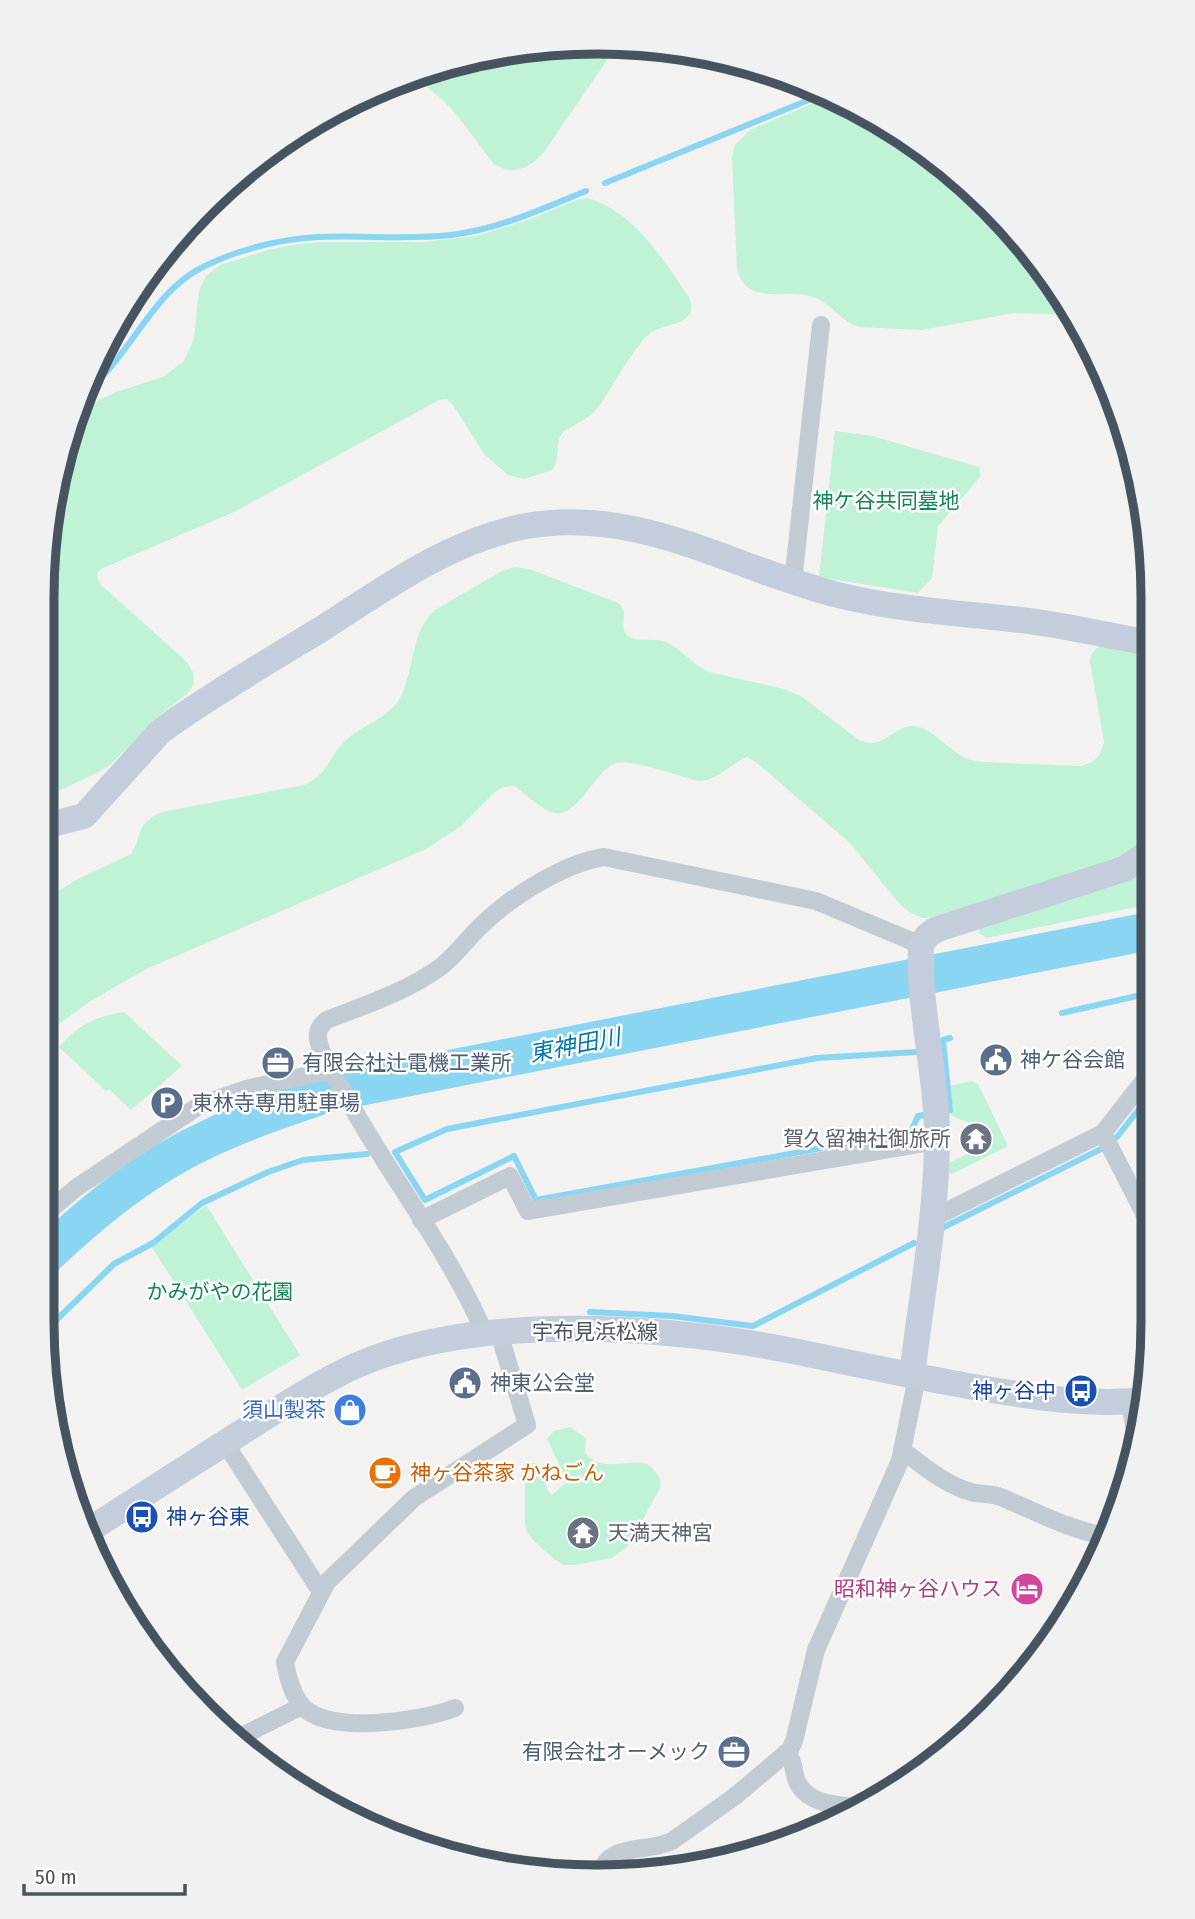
<svg xmlns="http://www.w3.org/2000/svg" width="1195" height="1919" font-family="'Fira Sans Condensed','Noto Sans JP',sans-serif">
  <rect width="100%" height="100%" fill="#f4f1f1"/>
  <!-- green -->
  <g fill="#bff2d6">
    <path d="M621,44L612,53L544,152C530,168 513,177 494,164C469,133 446,90 406,77L419,72L525,47Z"/>
    <path d="M832,95L843,99L935,157L1015,232L1075,315L1014,313L922,330L859,327C842,322 834,307 818,299C788,285 749,310 737,269L732,158L734,146L750,130Z"/>
    <path d="M588,198C637,214 661,258 689,297C700,325 668,322 652,332C636,342 612,388 600,405L591,415L563,432L559,439L556,464L552,470L524,479L508,475L485,455L453,405L447,399L439,400L236,511L103,568L98,572L97,578L101,585L186,661L193,672L194,684L187,694L164,712L110,765L97,773L45,797L47,525L74,424L80,417L97,401L116,392L163,377L184,361L194,339L199,291L206,276L220,265L268,250L293,245L319,242H423L476,236L528,220L577,200Z"/>
    <polygon points="835,431 872,436 979,467 980,477 938,526 932,578 918,593 819,577"/>
    <path d="M515,567L529,569L618,603C630,613 619,623 626,634C632,643 653,638 663,641C679,646 692,665 709,672L784,689L801,696L859,740C884,751 891,727 913,726C931,726 951,753 968,759C980,763 994,762 1006,763C1031,764 1056,765 1081,766C1096,762 1101,756 1104,742L1090,661C1092,651 1095,647 1105,646L1151,654V837L1136,849L1119,859L938,917L923,918L909,912L898,902L850,843L756,762L747,757C728,765 718,781 698,781C681,777 628,757 614,764C595,772 576,819 554,813C540,809 526,794 514,786L503,787L494,793L461,826L426,849L146,969L89,1002L44,1035V900L74,881L131,854C143,834 136,823 162,812L304,785C328,774 328,759 344,742C362,724 391,719 402,694C415,666 411,631 435,610L502,571Z"/>
    <polygon points="1150,866 1150,904 987,938 979,933 979,929"/>
    <path d="M124,1012L182,1066L131,1110L109,1089L106,1091L59,1047C80,1024 94,1017 124,1012Z"/>
    <path d="M972,1081L978,1084L1008,1146L952,1174L948,1173L949,1163L983,1146L988,1138C981,1121 962,1123 949,1114L945,1087Z"/>
    <polygon points="206,1205 300,1355 242,1390 152,1247"/>
    <path d="M570,1427L586,1438L585,1453C601,1473 625,1459 647,1464C656,1470 662,1478 660,1488L628,1546L612,1558L575,1565H564L554,1559L533,1540L527,1532L525,1523V1468L530,1463H535C546,1472 542,1487 552,1495L566,1483L565,1478L547,1438L554,1431Z"/>
  </g>
  <g fill="none" stroke-linecap="round" stroke-linejoin="round">
    <!-- stream -->
    <g stroke="#8ad5f1" stroke-width="6">
      <polyline points="605,183 826,93"/>
      <path d="M82,394C129,361 150,294 201,268C236,250 279,239 318,237C362,235 407,240 451,235C499,229 542,209 586,191"/>
      <polyline points="1062,1013 1150,993"/>
      <polyline points="917,1052 817,1058 447,1129 395,1152 425,1200 514,1156 536,1200 911,1132 918,1116 924,1115"/>
      <polyline points="946,1110 950,1110 943,1040 950,1038"/>
      <polyline points="1117,1137 1150,1095"/>
      <polyline points="941,1231 942,1228 1101,1149"/>
      <polyline points="590,1312 672,1316 753,1326 914,1243"/>
      <polyline points="44,1332 114,1264 153,1243 202,1203 268,1172 303,1160 367,1154"/>
    </g>
    <!-- river -->
    <path stroke="#8ad5f1" stroke-width="38" d="M42,1259C93,1211 147,1166 212,1137C249,1119 289,1107 328,1093L1150,931"/>
    <!-- street -->
    <g stroke="#c2cbd3" stroke-width="18">
      <polyline points="793,582 821,325"/>
      <polyline points="1103,1133 1149,1223"/>
      <polyline points="43,1216 76,1188 200,1105 246,1089 332,1070"/>
      <polyline points="931,1219 1103,1133 1150,1073"/>
      <polyline points="421,1220 510,1176 528,1211 937,1141"/>
      <path d="M485,1334C449,1251 392,1179 348,1100C339,1084 320,1056 318,1038C317,1029 321,1025 327,1020C365,1005 406,992 439,968C456,956 468,937 484,923C512,896 565,863 604,857L816,901L921,945"/>
      <polyline points="1130,1401 1136,1438"/>
      <polyline points="225,1443 321,1592"/>
      <path d="M902,1450C923,1466 946,1485 971,1492C982,1495 993,1493 1003,1498C1039,1513 1070,1530 1109,1537"/>
      <path d="M455,1708C422,1721 330,1735 303,1707C293,1697 287,1675 285,1662L327,1582L414,1498L527,1425L499,1333"/>
      <polyline points="236,1739 302,1706"/>
      <path d="M786,1753C794,1760 793,1769 796,1779C805,1804 836,1805 858,1807"/>
      <path d="M595,1877C601,1869 606,1859 615,1855C632,1846 654,1850 672,1841L734,1797L790,1750L794,1741L816,1650L900,1461L917,1377"/>
    </g>
    <!-- secondary -->
    <g stroke="#c4cddb" stroke-width="26">
      <path d="M45,826L84,816L159,733L172,723C218,691 267,662 315,633C380,592 444,543 521,527C637,504 730,568 838,595C898,610 960,613 1021,620C1065,625 1108,636 1151,643"/>
      <path d="M912,1376C921,1299 936,1220 937,1142C938,1078 918,1010 921,945L927,936L935,930L1124,869L1151,851"/>
      <path d="M88,1531C138,1498 189,1466 239,1434C277,1410 314,1385 355,1366C479,1311 673,1326 803,1353C860,1365 917,1377 974,1387C1032,1397 1088,1406 1147,1400"/>
    </g>
  </g>
  <!-- icons -->
  <defs>
    <symbol id="civic-disc" viewBox="-11 -11 22 22"><circle r="9.5" fill="#5c6f8a" stroke="#fff"/><path d="M-.6-6.5H3V-4.5H.6V-3L4-1V1h2V6H-6V1h2V-1L-.6-3ZM-1.2 2.5V6h2.4V2.5Z" fill="#fff"/></symbol>
    <symbol id="office-disc" viewBox="-11 -11 22 22"><circle r="9.5" fill="#5c6f8a" stroke="#fff"/><path d="M-6-3h4V-5.5h4V-3h4V5H-6ZM-1-4.5V-3h2v-1.5ZM-6 0V1H6V0Z" fill="#fff"/></symbol>
    <symbol id="parking-disc" viewBox="-11 -11 22 22"><circle r="9.5" fill="#5c6f8a" stroke="#fff"/><path d="M-3.5-5.5H1a3.5 3.5 0 0 1 0 7H-1V5.5H-3.5ZM-1-3.4V-.6H.8a1.4 1.4 0 0 0 0-2.8Z" fill="#fff"/></symbol>
    <symbol id="temple-disc" viewBox="-11 -11 22 22"><circle r="9.5" fill="#6b7280" stroke="#fff"/><path d="M0-6L5-2H3V0L6.5 2.5H4V6H1.5V3h-3V6H-4V2.5H-6.5L-3 0V-2H-5Z" fill="#fff"/></symbol>
    <symbol id="bus-disc" viewBox="-11 -11 22 22"><circle r="9.5" fill="#1a4fb4" stroke="#fff"/><path d="M-5-6H5V4H4V6H2V4H-2V6H-4V4H-5ZM-3.5-4V0h7V-4ZM-3.5 1.2v1.5H-2V1.2ZM2 1.2v1.5H3.5V1.2Z" fill="#fff"/></symbol>
    <symbol id="shop-disc" viewBox="-11 -11 22 22"><circle r="9.5" fill="#3f7fe0" stroke="#fff"/><path d="M-5-2.5h2.3a2.7 3.5 0 0 1 5.4 0H5L5.5 6h-11ZM-1.5-2.5h3a1.5 2.3 0 0 0-3 0Z" fill="#fff"/></symbol>
    <symbol id="cafe-disc" viewBox="-11 -11 22 22"><circle r="9.5" fill="#e8710a" stroke="#fff"/><path d="M-5.5-4.5H6V0H3Q3 3.5 0 3.5H-2.5Q-5.5 3.5-5.5 0ZM3-3.2v2h1.7v-2ZM-6 4.5H4V6H-6Z" fill="#fff"/></symbol>
    <symbol id="hotel-disc" viewBox="-11 -11 22 22"><circle r="9.5" fill="#d1479c" stroke="#fff"/><path d="M-6-4.5h1.5V1H6V5H4.5V3h-9V5H-6ZM-4 0a1.8 1.8 0 1 1 3.6 0ZM.5 0V-2.5h3Q6-2.5 6 0Z" fill="#fff"/></symbol>
  </defs>
  <g fill-rule="evenodd">
    <use href="#civic-disc" x="977" y="1041" width="38" height="38"/>
    <use href="#office-disc" x="259" y="1044" width="38" height="38"/>
    <use href="#parking-disc" x="148" y="1084" width="38" height="38"/>
    <use href="#temple-disc" x="957" y="1120" width="38" height="38"/>
    <use href="#civic-disc" x="446" y="1364" width="38" height="38"/>
    <use href="#bus-disc" x="1062" y="1372" width="38" height="38"/>
    <use href="#shop-disc" x="331" y="1391" width="38" height="38"/>
    <use href="#cafe-disc" x="366" y="1454" width="38" height="38"/>
    <use href="#bus-disc" x="123" y="1498" width="38" height="38"/>
    <use href="#temple-disc" x="564" y="1514" width="38" height="38"/>
    <use href="#hotel-disc" x="1008" y="1570" width="38" height="38"/>
    <use href="#office-disc" x="715" y="1733" width="38" height="38"/>
  </g>
  <g text-anchor="middle" dominant-baseline="central" stroke-width="5" stroke-linejoin="round" paint-order="stroke">
    <!-- park labels -->
    <g font-size="21" fill="#138754" stroke="#fff">
      <text x="886" y="501">神ケ谷共同墓地</text>
      <text x="220" y="1292">かみがやの花園</text>
    </g>
    <!-- service labels -->
    <g font-size="21" fill="#4e5e75" stroke="#fff" text-anchor="start">
      <text x="1020" y="1060">神ケ谷会館</text>
      <text x="302" y="1063">有限会社辻電機工業所</text>
      <text x="192" y="1103">東林寺専用駐車場</text>
      <text x="490" y="1383">神東公会堂</text>
      <text x="710" y="1752" text-anchor="end">有限会社オーメック</text>
    </g>
    <!-- worship labels -->
    <g font-size="21" fill="#5b616d" stroke="#fff" text-anchor="end">
      <text x="951" y="1139">賀久留神社御旅所</text>
      <text x="608" y="1533" text-anchor="start">天満天神宮</text>
    </g>
    <!-- street labels -->
    <g font-size="21" fill="#485360" stroke="#fff">
      <text x="595" y="1332">宇布見浜松線</text>
    </g>
    <!-- transit labels -->
    <g font-size="21" fill="#164399" stroke="#fff" text-anchor="end">
      <text x="1056" y="1391">神ヶ谷中</text>
      <text x="166" y="1517" text-anchor="start">神ヶ谷東</text>
    </g>
    <!-- shop labels -->
    <g font-size="21" fill="#366cbe" stroke="#fff" text-anchor="end">
      <text x="326" y="1410">須山製茶</text>
    </g>
    <!-- food labels -->
    <g font-size="21" fill="#c56008" stroke="#fff" text-anchor="start">
      <text x="410" y="1473">神ヶ谷茶家 かねごん</text>
    </g>
    <!-- hotel labels -->
    <g font-size="21" fill="#b23c85" stroke="#fff" text-anchor="end">
      <text x="1002" y="1589">昭和神ヶ谷ハウス</text>
    </g>
    <!-- water labels -->
    <g font-size="23" font-style="italic" fill="#067aa6" stroke="#fff">
      <text transform="translate(575 1045) rotate(-11)">東神田川</text>
    </g>
  </g>
  <!-- crop -->
  <path d="M0 0H1195V1919H0ZM597 54H598A543 543 0 0 1 1141 597V1322A543 543 0 0 1 598 1865H597A543 543 0 0 1 54 1322V597A543 543 0 0 1 597 54Z" fill="#f0f1f2" fill-rule="evenodd"/>
  <path fill="none" stroke="#485360" stroke-width="9" d="M597 54H598A543 543 0 0 1 1141 597V1322A543 543 0 0 1 598 1865H597A543 543 0 0 1 54 1322V597A543 543 0 0 1 597 54Z"/>
  <!-- scale -->
  <path d="M24 1884v10h161v-10" fill="none" stroke="#485360" stroke-width="3.5"/>
  <text x="35" y="1884" font-size="21" fill="#485360" stroke="#ffffff" stroke-width="5" paint-order="stroke">50 m</text>
</svg>
